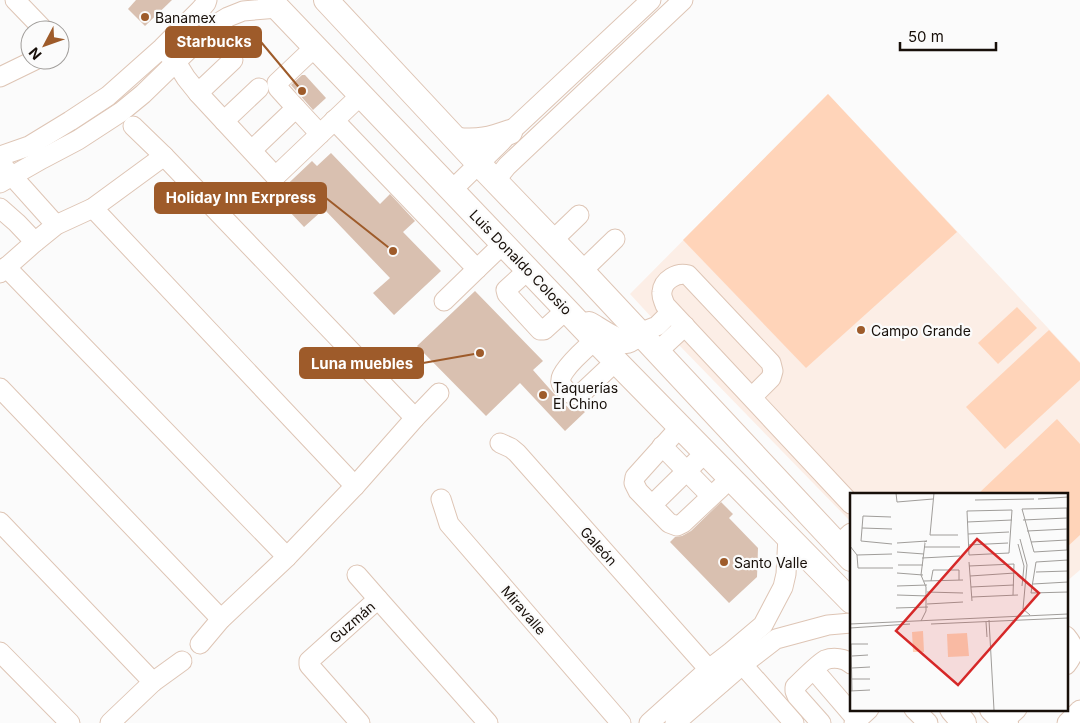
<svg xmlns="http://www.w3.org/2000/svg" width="1080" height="723" font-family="Inter,sans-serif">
  <rect width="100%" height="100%" fill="#fbfbfb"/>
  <!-- built -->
  <polygon fill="#fceee6" points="828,94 1080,362 1080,570 1066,582 1066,494 851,494 851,522 678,344 682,340 660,318 654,320 630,294"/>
  <!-- green -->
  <g fill="#ffd4b9">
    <polygon points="828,94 957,232 806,368 683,240"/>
    <polygon points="1017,307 1037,328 998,364 978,343"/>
    <polygon points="1049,330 1080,363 1080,380 1005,449 966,407"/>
    <polygon points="1057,419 1080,444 1080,535 1066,548 1066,494 978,494"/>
  </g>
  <!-- building -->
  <g fill="#d9c0b0">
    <polygon points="136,0 172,0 145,26 128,9"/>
    <polygon points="302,75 305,75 326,98 313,110 291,85"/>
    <polygon points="331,153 380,204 390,194 415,221 403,232 441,271 394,315 373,293 390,278 324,209 304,227 275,196 312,161 317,166"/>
    <polygon points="475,291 543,361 533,370 556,396 571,410 576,406 579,406 585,412 565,431 520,383 486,416 417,346"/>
    <polygon points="721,502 733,514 729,518 758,548 757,577 729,603 670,542 675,537 682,536 691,531"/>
  </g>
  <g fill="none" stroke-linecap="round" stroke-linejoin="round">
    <defs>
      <g id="minor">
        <polyline points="15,0 44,30"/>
        <polyline points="168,54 176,62 186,78 198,93"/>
        <polyline points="0,77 35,60"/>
        <polyline points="259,88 224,121 275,176 277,175 361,95"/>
        <polyline points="296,108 278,88 277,83 315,47"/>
        <polyline points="334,120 477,269 444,301"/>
        <polyline points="224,121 198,93 233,60"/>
        <polyline points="133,126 164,156 415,418"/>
        <polyline points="252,150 296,108 320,134"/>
        <polyline points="0,156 29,146 70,121 108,96 162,48 200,10 206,3 207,0"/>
        <polyline points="4,167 56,225"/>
        <polyline points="495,181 507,166 683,0"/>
        <polyline points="0,183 42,159 78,140 121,112 143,94 213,26 228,17 243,11 278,8"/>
        <polyline points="452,190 501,142 510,132 651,0"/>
        <polyline points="0,208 17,223 35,242"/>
        <polyline points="93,208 355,486"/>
        <polyline points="552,241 579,215"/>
        <polyline points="6,267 287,557"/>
        <polyline points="477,269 503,244"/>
        <polyline points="528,270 506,290 507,294 540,330 544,330 566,310"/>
        <polyline points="582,271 615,239"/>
        <polyline points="0,273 35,242 56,225 93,208 164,156"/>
        <polyline points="639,333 657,326 671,312"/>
        <path d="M595,340C587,347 561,370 561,379C560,383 563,387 565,389C571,396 576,396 583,392L616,361"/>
        <polyline points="658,351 685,326"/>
        <polyline points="0,388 221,619"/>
        <path d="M752,397L771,378L773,371L771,363L688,275C677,272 663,280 662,292C661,297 664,301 665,305L851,504"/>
        <polyline points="680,427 635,477 634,483 638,491 669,523 677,526 683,523 731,478"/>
        <polyline points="500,443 511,448 517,453 721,683"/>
        <polyline points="662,446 711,496"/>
        <polyline points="441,499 449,524 621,723"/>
        <polyline points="652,505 705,453"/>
        <polyline points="0,522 153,682 110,723"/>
        <polyline points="838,545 851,533"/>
        <polyline points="357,575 378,599 488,723"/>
        <path d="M1066,636C1076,648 1076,652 1066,665"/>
        <polyline points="200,644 221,619 287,557 355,486 415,418 439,393"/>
        <polyline points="0,652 70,723"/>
        <polyline points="734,655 794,723"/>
        <polyline points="814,670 857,720"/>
        <polyline points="153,682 182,661"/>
        <polyline points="914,709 928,723"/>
        <polyline points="1004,721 1017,709"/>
        <polyline points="360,723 309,665 309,661 378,599"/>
        <polyline points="649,723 709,669 731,652 763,625 783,587 786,574 788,536"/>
        <polyline points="675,723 742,665 776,639 828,625 851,623"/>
        <path d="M821,723L797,696L795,691V687C801,681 818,664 825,660C833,657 845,658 851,664"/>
        <polyline points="854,723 869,709"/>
        <polyline points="1067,723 1080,710"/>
      </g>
      <g id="major">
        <polyline points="270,0 595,340 851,601"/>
        <polyline points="326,0 479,164 582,271 851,559"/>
        <path d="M458,140C479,142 490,139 510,132"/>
        <path d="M589,324C598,329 617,343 626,341C631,341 635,336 639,333"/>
        <polyline points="952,709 964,723"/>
        <polyline points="992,709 1006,723"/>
      </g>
    </defs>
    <!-- minor casing -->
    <use href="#minor" stroke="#dec5b5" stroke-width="21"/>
    <!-- major casing -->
    <use href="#major" stroke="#dec5b5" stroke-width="26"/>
    <!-- minor -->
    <use href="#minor" stroke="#fff" stroke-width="19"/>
    <!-- major -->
    <use href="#major" stroke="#fff" stroke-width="24"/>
  </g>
  <!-- markers -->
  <g fill="#9e5b2a" stroke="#fbfbfb" stroke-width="2">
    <circle cx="145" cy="17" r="5"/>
    <circle cx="861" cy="330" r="5"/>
    <circle cx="543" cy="395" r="5"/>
    <circle cx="724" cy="562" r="5"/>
  </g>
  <g text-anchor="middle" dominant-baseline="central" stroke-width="4.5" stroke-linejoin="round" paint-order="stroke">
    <!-- poi labels -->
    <g font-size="14" fill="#170f09" stroke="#fbfbfb" text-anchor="start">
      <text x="155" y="17">Banamex</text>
      <text x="871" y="330">Campo Grande</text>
      <text x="553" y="387">Taquerías<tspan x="553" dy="16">El Chino</tspan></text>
      <text x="734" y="562">Santo Valle</text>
    </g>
    <!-- street labels -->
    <g font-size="14" fill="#170f09" stroke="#fbfbfb">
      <text transform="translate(521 262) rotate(46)">Luis Donaldo Colosio</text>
      <text transform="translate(599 546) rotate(48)">Galeón</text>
      <text transform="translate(524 610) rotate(49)">Miravalle</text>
      <text transform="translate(352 622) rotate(-41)">Guzmán</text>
    </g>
  </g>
  <!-- overview -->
  <g transform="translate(850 493)">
    <rect width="218" height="218" fill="#fbfbfb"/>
    <path d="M73,138L74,159H63L62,139ZM117,140L119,163L98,164L97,141Z" fill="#ffd4b9"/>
    <path fill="none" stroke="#a09d9a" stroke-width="1" d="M46,0L47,9L83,6M84,0L80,42H108M188,6L218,4M125,7L184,6M217,15V57L184,59L172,16ZM162,17L159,60L119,62L117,18ZM173,27L217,25M117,29L162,27M12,35L42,36M177,38L217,36M118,41L159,39M170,46L177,72L173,116L180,122M11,48L13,23L41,24M11,48L42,51M181,49L217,47M47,50L77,48L74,49M168,51L174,73L172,93M118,52L158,50M0,53L7,62L8,75H43M74,54H110M47,59L74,61M7,62L42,61M72,65L110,63M218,67L186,69L181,100L218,99M119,69L122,108M48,72H73M119,73L164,71L163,102M186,79L218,78M47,80L73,82M120,83L165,80M74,88L113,87M81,88L83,77H109V87M183,91L218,89M47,93L77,92M121,94L164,92M77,99L113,100M47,102L78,103M122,104L168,102M77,111L113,109M46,115L78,114M139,127L144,217M71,128L76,118V94L71,82L75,50M136,129L137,144M0,131L218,121M81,131L218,125M0,135L60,131M0,151H18M1,151L2,198M2,163L18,162M2,175L20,174M2,186H20M0,198L20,197"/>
    <path fill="#d62828" fill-opacity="0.15" stroke="#d62828" stroke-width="2.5" d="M127,46L189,100L108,192L46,138Z"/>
    <rect width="218" height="218" fill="none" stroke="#170f09" stroke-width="2.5"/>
  </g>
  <!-- callouts -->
  <path fill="none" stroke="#9e5b2a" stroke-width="2" d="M302 91L261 42M393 251L326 198M480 353L423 363"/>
  <g fill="#9e5b2a" stroke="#fbfbfb" stroke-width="2">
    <circle cx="302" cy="91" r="5"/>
    <circle cx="393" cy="251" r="5"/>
    <circle cx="480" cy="353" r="5"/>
  </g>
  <g fill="#9e5b2a" stroke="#9e5b2a" stroke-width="2">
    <rect x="166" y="27" width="95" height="30" rx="5"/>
    <rect x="155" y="183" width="171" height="30" rx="5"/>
    <rect x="300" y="348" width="123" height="30" rx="5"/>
  </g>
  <g font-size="15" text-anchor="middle" font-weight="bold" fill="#fff">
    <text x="214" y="47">Starbucks</text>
    <text x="241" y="203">Holiday Inn Exrpress</text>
    <text x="362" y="369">Luna muebles</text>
  </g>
  <!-- north arrow -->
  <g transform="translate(45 45) rotate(229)"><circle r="24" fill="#fbfbfb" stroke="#a09d9a"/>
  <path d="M0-4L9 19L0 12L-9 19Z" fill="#9e5b2a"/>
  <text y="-8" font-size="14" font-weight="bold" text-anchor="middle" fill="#170f09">N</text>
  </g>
  <!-- scale -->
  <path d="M900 42v8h96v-8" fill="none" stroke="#170f09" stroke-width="2.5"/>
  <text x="908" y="42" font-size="15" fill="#170f09" stroke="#fbfbfb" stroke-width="4" paint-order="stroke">50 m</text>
</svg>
